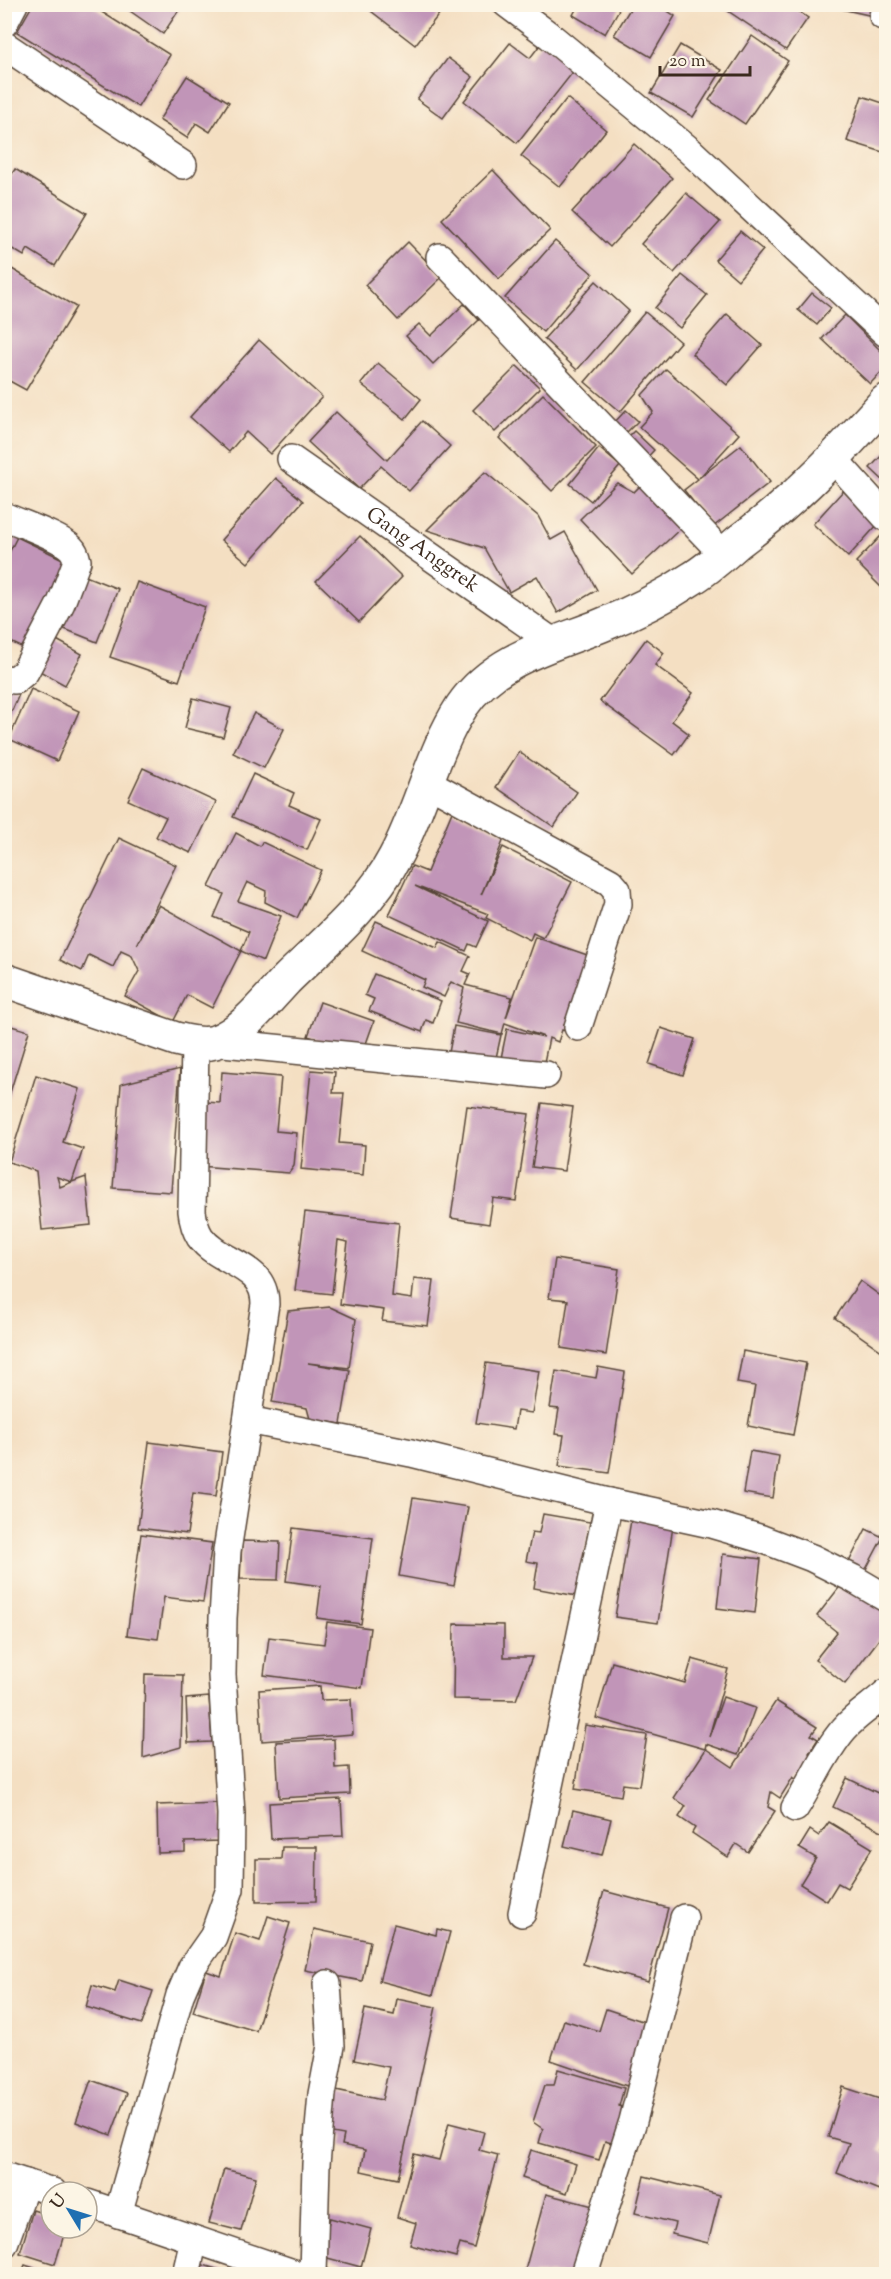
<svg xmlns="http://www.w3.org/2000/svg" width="891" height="2279" font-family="'Sorts Mill Goudy',serif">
  <rect width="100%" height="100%" fill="#fcf5e5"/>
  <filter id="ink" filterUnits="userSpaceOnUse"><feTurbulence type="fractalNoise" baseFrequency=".0167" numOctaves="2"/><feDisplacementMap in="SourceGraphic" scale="12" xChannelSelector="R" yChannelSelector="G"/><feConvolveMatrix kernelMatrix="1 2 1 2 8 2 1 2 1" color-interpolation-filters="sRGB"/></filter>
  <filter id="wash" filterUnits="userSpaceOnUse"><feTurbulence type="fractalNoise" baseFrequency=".008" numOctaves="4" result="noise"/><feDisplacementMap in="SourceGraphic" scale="24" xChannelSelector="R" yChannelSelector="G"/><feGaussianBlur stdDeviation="1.35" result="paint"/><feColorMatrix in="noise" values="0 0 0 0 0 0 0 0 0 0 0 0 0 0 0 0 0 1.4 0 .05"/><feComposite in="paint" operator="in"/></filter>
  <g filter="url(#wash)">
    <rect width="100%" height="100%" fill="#f4dfc2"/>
    <g id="blocks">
      <!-- building -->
      <g fill="#c195b8" fill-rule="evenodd">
        <polygon points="33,4 89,4 170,55 138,107 17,32"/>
        <polygon points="120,4 183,4 163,34"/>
        <polygon points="376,4 447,4 415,45 371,11"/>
        <polygon points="579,4 622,4 605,34 573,15"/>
        <polygon points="633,4 657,4 675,16 651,57 614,35"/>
        <polygon points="728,4 788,4 808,18 786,50 725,9"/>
        <polygon points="819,4 875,4 873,16"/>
        <polygon points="752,36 788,61 745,124 709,100"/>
        <polygon points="543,41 577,67 517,143 464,101 510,43 530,58"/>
        <polygon points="680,45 722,70 693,117 651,93"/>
        <polygon points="448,58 473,77 443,118 417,99"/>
        <polygon points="187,76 229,102 210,132 196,123 187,138 159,120"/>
        <polygon points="862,96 886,104 886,153 847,141"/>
        <polygon points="567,98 606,130 560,187 521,156"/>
        <polygon points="634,144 672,178 610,247 572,212"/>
        <polygon points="15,169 87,213 55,266 28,249 24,256 4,244 4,186"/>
        <polygon points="493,170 550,230 499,279 442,219"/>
        <polygon points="686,193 720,222 674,273 641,244"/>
        <polygon points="740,231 763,250 738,280 715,260"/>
        <polygon points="555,241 593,274 543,332 505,298"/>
        <polygon points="408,242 442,277 398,320 365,285"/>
        <polygon points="12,269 76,307 26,390 4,378 4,282"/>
        <polygon points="682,275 707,295 680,328 655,308"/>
        <polygon points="596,281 629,311 577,370 544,339"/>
        <polygon points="812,293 831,308 817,325 798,310"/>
        <polygon points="464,304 479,320 433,364 406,336 419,324 431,336"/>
        <polygon points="645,312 680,342 620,412 585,382"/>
        <polygon points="727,314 762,345 727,385 692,354"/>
        <polygon points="845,315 886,356 886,367 870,384 822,339"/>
        <polygon points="259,340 322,397 270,454 246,432 229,452 190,417"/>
        <polygon points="378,363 421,399 405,419 361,384"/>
        <polygon points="517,366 540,388 495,432 473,410"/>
        <polygon points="666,369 739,434 699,478 741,445 770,482 713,527 684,490 698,479 639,427 653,412 642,395"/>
        <polygon points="543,394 596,447 552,491 499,438"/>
        <polygon points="626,410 638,421 625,434 614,423"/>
        <polygon points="336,412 387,460 422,421 450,446 409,491 381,466 359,489 308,442"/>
        <polygon points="634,431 654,450 643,462 623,442"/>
        <polygon points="599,448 620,466 591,501 570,484"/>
        <polygon points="886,451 886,483 870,468"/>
        <polygon points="485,472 538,516 551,540 565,532 597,590 558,613 537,576 509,592 484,548 427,530"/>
        <polygon points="276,478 303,501 248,563 221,540"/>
        <polygon points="647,479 681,528 632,574 580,519 617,483 634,492"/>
        <polygon points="843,491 878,524 848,557 813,524"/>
        <polygon points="882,535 886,540 886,585 883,589 856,562"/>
        <polygon points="360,536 402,577 359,622 316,581"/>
        <polygon points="17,537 75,565 32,652 4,639 4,563"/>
        <polygon points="83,575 118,589 97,642 62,628"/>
        <polygon points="137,582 205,607 179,681 110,657"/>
        <polygon points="53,638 82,654 65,685 36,669"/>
        <polygon points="646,639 664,653 655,665 693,693 672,721 689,734 674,755 600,701"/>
        <polygon points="4,683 21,690 4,729"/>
        <polygon points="31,689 79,711 57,761 9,739"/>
        <polygon points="193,698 231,708 223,737 185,728"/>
        <polygon points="254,713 284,729 264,768 233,753"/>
        <polygon points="519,752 577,792 554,827 496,787"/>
        <polygon points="143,768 216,802 191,853 156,837 166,817 128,800"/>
        <polygon points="253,774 294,793 289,805 321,819 307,850 233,817"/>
        <polygon points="452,812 506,834 481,895 503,847 572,882 543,938 533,933 530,940 486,918 488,914 415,886 488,921 476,947 469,944 466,951 389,915 412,866 427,872"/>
        <polygon points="236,833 260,846 262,842 321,870 297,918 265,902 266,891 247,882 238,901 281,916 263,961 241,951 212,1008 187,995 173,1022 125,996 139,971 132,956 121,951 113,967 89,955 82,971 60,960 119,838 176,865 137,945 159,905 241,951 249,932 214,917 224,894 209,887"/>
        <polygon points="376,921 437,948 440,942 470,956 463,971 470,974 465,985 512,997 506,1018 535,937 596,958 569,1032 562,1030 558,1042 549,1038 542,1072 500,1063 507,1029 544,1037 505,1023 502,1034 456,1023 464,988 451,982 444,997 422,987 425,980 362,951"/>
        <polygon points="374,974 441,1001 433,1023 426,1020 422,1032 369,1011 374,999 365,995"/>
        <polygon points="320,1002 374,1021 362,1055 308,1036"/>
        <polygon points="4,1024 29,1031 8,1099 4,1098"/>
        <polygon points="454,1026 501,1035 494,1067 448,1058"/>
        <polygon points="661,1028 695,1039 683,1075 649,1064"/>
        <polygon points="180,1069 171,1192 113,1188 121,1084"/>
        <polygon points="311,1070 335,1072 333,1093 344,1093 339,1143 365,1145 363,1175 301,1169"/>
        <polygon points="222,1072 281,1077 276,1131 297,1133 294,1166 289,1173 199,1166 205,1102 220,1103"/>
        <path d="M36,1075L80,1089L63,1142L83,1149L72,1182L86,1177L91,1225L42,1230L36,1171L9,1162ZM57,1177L72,1182L60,1187Z"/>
        <polygon points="542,1103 573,1107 564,1171 532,1167"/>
        <polygon points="467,1106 529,1114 516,1201 493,1198 489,1224 451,1218"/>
        <polygon points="305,1212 399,1223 392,1296 412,1299 414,1279 434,1281 428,1326 382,1321 384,1310 340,1304 348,1242 338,1240 332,1294 295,1290"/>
        <polygon points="886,1256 886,1270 880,1266"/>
        <polygon points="555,1259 619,1269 606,1355 561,1348 568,1300 549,1298"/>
        <polygon points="860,1281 886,1300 886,1354 835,1318"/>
        <polygon points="330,1307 356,1319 349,1368 308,1363 350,1370 341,1424 310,1419 307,1408 272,1402 288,1311"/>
        <polygon points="743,1351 806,1363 793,1435 748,1426 755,1386 737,1383"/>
        <polygon points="486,1363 539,1371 532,1413 517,1411 514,1429 476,1423"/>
        <polygon points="598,1367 625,1372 609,1473 559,1466 564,1435 555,1434 559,1409 550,1408 556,1371 596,1378"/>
        <polygon points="149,1442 222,1452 216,1496 193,1493 187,1534 138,1528"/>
        <polygon points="750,1451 779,1456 773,1498 743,1493"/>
        <polygon points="413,1498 468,1507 454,1586 399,1576"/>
        <polygon points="543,1514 590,1522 577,1596 534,1588 538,1563 526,1561 532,1532 539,1533"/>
        <polygon points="632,1514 674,1520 658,1623 615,1617"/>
        <polygon points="293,1528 373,1538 361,1624 317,1618 321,1586 286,1581"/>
        <polygon points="866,1529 883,1537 865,1571 849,1562"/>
        <polygon points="141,1534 212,1543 203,1602 164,1597 158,1639 127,1635"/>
        <polygon points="242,1541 280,1542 278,1580 240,1579"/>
        <polygon points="723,1554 761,1559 755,1613 717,1608"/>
        <polygon points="845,1580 886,1612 886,1630 845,1684 815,1660 837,1632 817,1616"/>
        <polygon points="327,1622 370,1628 362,1688 264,1675 269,1637 324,1644"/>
        <polygon points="454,1624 504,1625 504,1657 532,1657 516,1700 453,1699"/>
        <polygon points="692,1659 728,1669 709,1737 723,1697 755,1708 738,1755 706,1744 705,1749 596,1718 612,1662 685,1683"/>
        <polygon points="145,1674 183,1675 181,1747 143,1758"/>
        <polygon points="320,1686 321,1700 351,1699 353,1734 262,1741 259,1690"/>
        <polygon points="209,1697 212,1742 188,1743 186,1699"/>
        <polygon points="776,1701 817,1727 811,1735 818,1739 809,1753 814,1757 798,1781 793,1777 780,1798 771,1792 768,1807 775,1811 748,1852 736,1844 728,1857 692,1833 695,1828 679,1817 686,1806 674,1798 706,1749 733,1767"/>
        <polygon points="886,1715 886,1733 878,1726"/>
        <polygon points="585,1725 647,1735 639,1786 623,1784 621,1796 575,1789"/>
        <polygon points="334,1739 335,1768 349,1767 350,1794 279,1798 276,1742"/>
        <polygon points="847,1778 886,1797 886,1833 833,1807"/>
        <polygon points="341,1799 343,1836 271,1839 269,1803"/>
        <polygon points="221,1803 221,1841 185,1842 185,1852 158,1853 157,1805"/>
        <polygon points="573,1810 611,1819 602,1855 564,1846"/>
        <polygon points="829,1822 872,1848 847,1888 838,1883 827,1901 800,1884 816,1858 799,1848 810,1830 819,1836"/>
        <polygon points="282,1847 317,1847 316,1901 256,1902 256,1859 281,1859"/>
        <polygon points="604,1891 668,1908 648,1982 583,1964"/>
        <polygon points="268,1916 290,1923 256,2031 193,2012 206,1971 221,1976 235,1933 260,1941"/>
        <polygon points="394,1924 436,1935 437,1929 450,1932 433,1995 379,1981"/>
        <polygon points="314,1929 370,1941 362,1981 305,1970"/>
        <polygon points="119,1980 153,1991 142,2024 86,2007 92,1985 115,1992"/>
        <polygon points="397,1999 436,2007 398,2179 361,2171 365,2150 342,2145 344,2135 327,2132 336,2090 382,2100 389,2067 354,2060 365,2009 394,2015"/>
        <polygon points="606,2009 648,2023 627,2086 551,2060 564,2020 599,2031"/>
        <polygon points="558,2069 624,2088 619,2106 629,2109 618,2145 605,2141 599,2160 539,2143 543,2129 533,2122 545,2085 554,2085"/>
        <polygon points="91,2080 127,2093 111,2135 76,2122"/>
        <polygon points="843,2087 886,2101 886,2127 879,2151 886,2154 886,2171 879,2190 837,2173 849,2143 828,2137"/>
        <polygon points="449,2123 484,2132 479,2150 498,2155 474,2248 460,2244 456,2257 410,2245 416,2223 397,2217 414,2154 439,2160"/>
        <polygon points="531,2150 576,2164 567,2193 522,2178"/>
        <polygon points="224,2169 256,2177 241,2231 209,2223"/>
        <polygon points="644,2176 720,2195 708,2243 672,2234 675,2223 635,2213"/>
        <polygon points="546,2194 597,2207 578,2274 524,2274"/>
        <polygon points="33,2210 51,2216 51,2228 66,2228 55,2264 20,2253"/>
        <polygon points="330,2218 371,2229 361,2267 320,2256"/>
        <polygon points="200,2264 233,2274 197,2274"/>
        <polygon points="25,2265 52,2274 21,2274"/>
      </g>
    </g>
  </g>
  <g filter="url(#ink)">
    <use href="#blocks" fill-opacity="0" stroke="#574537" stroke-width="1.5"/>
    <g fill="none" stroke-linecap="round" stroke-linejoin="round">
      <defs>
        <g id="minor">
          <polyline points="507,4 550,36 689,150 886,333"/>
          <polyline points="883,16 886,4"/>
          <polyline points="4,23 14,4"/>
          <polyline points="4,45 183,165"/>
          <polyline points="440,257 723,554"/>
          <polyline points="833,458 886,517"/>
          <path id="s1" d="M291,459L553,642"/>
          <path d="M4,516C21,524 59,536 71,548C75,552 76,556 77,561L61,603L25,672L15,680L4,679"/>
          <polyline points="427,782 610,882 617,890 618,904 578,1027"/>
          <polyline points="213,1042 546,1075"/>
          <polyline points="248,1420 411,1453 609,1502 711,1524 762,1539 812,1558 852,1578 886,1598"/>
          <path d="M795,1808C812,1782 824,1752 844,1729C856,1715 873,1705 886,1693"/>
          <polyline points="522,1913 609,1502"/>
          <polyline points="4,2176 53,2192"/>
          <polyline points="87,2203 296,2274"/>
          <path d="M118,2214L180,1995L192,1967L213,1937L230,1889L231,1814L222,1675L223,1618L227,1551L265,1304C265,1263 220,1265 200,1237C195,1229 193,1220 192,1211L195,1044"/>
          <polyline points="4,2244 26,2183"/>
          <polyline points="186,2274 194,2240"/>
          <polyline points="313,2274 316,2164 322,2094 331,2046 327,1984"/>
          <polyline points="584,2274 633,2121 684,1918"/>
        </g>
        <path id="tertiary" d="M4,980L176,1039C188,1042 202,1046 215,1042C244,1031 266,1001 286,980C324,943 370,905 395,857C421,809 432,752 462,706C494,659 552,645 602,625C632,613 664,597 691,579C708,569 723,555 738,542C754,530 770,518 785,504C821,473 854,436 886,401"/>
      </defs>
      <!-- minor casing -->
      <use href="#minor" stroke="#574537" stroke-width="30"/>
      <!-- tertiary casing -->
      <use href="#tertiary" stroke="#574537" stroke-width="36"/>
      <!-- minor -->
      <use href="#minor" stroke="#fff" stroke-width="27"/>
      <!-- tertiary -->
      <use href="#tertiary" stroke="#fff" stroke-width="33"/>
    </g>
  </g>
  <g text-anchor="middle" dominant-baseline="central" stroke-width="4.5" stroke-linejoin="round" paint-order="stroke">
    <!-- street labels -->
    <g font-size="21" fill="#3b2a1e" stroke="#fcf5e5">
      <text stroke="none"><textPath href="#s1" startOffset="160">Gang Anggrek</textPath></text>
    </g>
  </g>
  <!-- margin -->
  <rect width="891" height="2279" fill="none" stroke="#fcf5e5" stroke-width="24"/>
  <!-- north arrow -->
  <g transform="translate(69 2210) rotate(308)"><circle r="28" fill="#fcf5e5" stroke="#afa495" stroke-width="1.5"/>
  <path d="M0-4.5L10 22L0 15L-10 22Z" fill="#1f6fb2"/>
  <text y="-9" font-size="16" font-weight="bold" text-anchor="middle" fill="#3b2a1e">U</text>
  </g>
  <!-- scale -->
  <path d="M660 66v9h90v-9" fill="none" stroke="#3b2a1e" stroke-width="3"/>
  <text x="669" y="66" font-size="18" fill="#3b2a1e" stroke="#fcf5e5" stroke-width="4.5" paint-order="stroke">20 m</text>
</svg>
